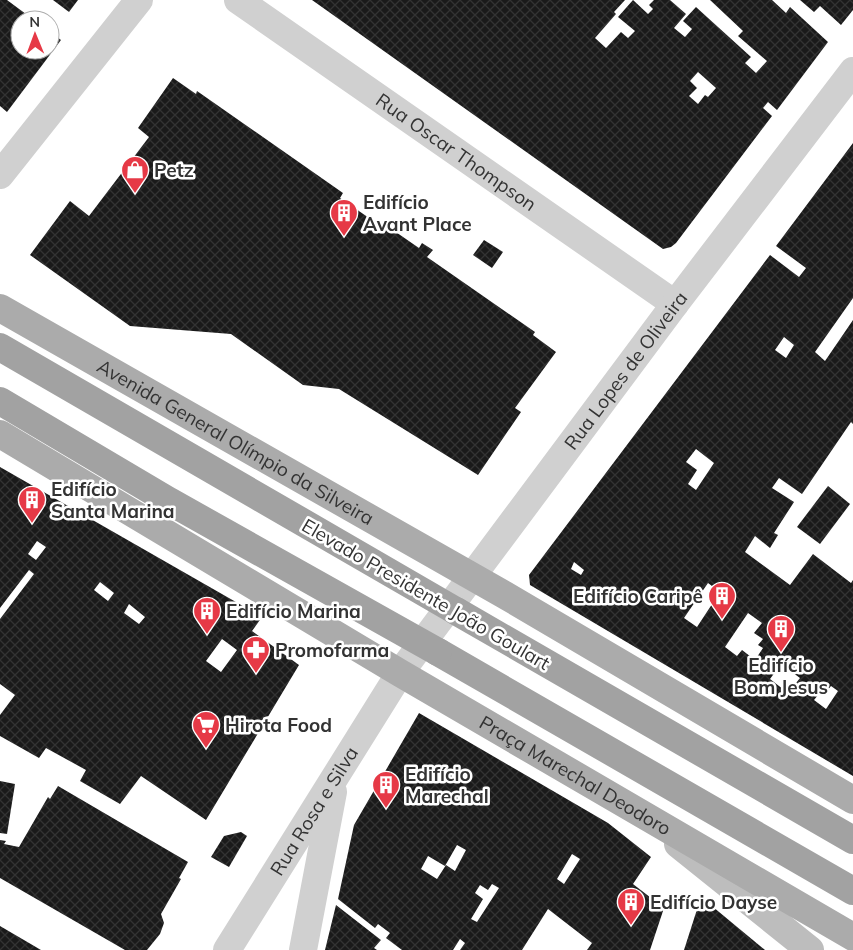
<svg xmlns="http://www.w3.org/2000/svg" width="853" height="950" font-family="Mulish,sans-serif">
  <defs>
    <pattern id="building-cross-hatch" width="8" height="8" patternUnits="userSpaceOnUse" patternTransform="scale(1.25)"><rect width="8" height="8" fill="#1a1a1a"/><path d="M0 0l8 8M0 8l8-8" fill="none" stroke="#333"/></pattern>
  </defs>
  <rect width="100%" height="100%" fill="#fff"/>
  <!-- building -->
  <g fill="url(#building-cross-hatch)" fill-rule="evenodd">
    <polygon points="0,0 7,0 34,20 20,20 20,50 50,50 50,32 61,40 7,112 0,106"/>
    <polygon points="53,0 78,0 69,12"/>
    <path d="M312,0H625L614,12L616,14L595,38L606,48L621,32L628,38L635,31L618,17L633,0L648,14L653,9L649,5L654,0H670L686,14L674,28L685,37L692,29L683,21L696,7L751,57L745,63L756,73L767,61L738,36L743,31L710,0H772L786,13L790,7L828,42L777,110L768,102L763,108L772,116L676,243L671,247L663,249ZM698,72L716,88L708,97L705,95L698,104L689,96L697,88L690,81Z"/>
    <polygon points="800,0 853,0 853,10 841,25 820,6 814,12"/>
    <polygon points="173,78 196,94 197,91 343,193 340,198 388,231 390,228 419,248 422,243 433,250 427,257 535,332 533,335 556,352 515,408 521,412 478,475 339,389 303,385 231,334 130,326 30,255 70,201 89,216 149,137 138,128"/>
    <path d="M853,143V298L815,352L825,361L853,320V424L851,422L802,494L779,478L772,488L794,502L774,533L778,535L770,548L755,536L745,552L790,585L813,554L851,583L853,580V776L530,585L529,575L770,255L799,277L806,268L776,246ZM784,337L794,345L786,358L775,350ZM696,449L714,463L696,490L688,484L697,470L686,462ZM574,562L584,570L581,575L571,569ZM708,583L720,592L697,627L684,618ZM748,613L762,623L754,633L763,639L758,645L763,648L755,660L742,650L737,656L725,647ZM781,664L800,678L788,693L770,679ZM831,686L838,691L826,709L814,700L823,689L826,692Z"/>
    <polygon points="484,240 503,252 492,268 473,255"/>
    <path d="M0,467L262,617L252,631L299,665L206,820L141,776L120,804L80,781L86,770L46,748L39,758L0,736V715L15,695L0,684V619L34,574L29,570L0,608ZM37,541L46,547L36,560L28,554ZM100,582L114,593L108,601L94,590ZM129,604L145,617L139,624L124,613ZM222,639L237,650L221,672L206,661Z"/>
    <polygon points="828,486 850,504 820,544 797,527"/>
    <path d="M419,713L608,823L651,857L633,884L664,908L650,950H587L592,943L548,909L522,950H460L465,943L460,939L453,950H402L386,938L390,933L378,924L375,928L338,899L354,825ZM457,845L466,850L455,871L446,865L437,879L421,869L428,856L445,866ZM572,854L580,859L564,884L557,879ZM492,884L499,888L477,922L471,919L483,899L475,893L480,885L488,890Z"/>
    <polygon points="0,781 15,784 7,834 0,833"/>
    <polygon points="58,786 188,862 179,878 181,879 161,914 164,923 160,934 147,950 125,950 0,878 0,840 6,841 4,844 19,847 48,797 50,799"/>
    <polygon points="241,832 247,836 229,867 211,857 224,836"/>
    <polygon points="701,897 765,950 684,950"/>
    <polygon points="336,905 381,940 374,948 377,950 325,950"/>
    <polygon points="0,926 41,950 0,950"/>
  </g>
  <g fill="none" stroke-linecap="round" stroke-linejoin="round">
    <!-- minor -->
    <g stroke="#d0d0d0" stroke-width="28">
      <path id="s1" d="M238,0L675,304"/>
      <polyline points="0,175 139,0"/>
      <path id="s2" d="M227,950L400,673L675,304L853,71"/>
      <polyline points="303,950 333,792"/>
    </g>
    <!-- secondary -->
    <polyline stroke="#bdbdbd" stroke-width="28" points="678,844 810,950"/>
    <!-- primary -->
    <g stroke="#ababab" stroke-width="28">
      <path id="s3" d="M0,308L503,594L853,800"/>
      <path id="s4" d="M0,434L400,673L853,937"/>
    </g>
    <!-- trunk -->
    <g stroke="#a2a2a2" stroke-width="28">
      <polyline points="456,611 853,840"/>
      <polyline points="438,652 853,891"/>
    </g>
    <!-- trunk-bridge -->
    <g stroke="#a2a2a2" stroke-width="28">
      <polyline points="0,347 456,611"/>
      <polyline points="0,401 169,501 438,652"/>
    </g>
  </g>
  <!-- icons -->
  <defs>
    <symbol id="shop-pin" viewBox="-11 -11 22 30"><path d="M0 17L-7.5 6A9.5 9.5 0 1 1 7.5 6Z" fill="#e63946" stroke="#fff"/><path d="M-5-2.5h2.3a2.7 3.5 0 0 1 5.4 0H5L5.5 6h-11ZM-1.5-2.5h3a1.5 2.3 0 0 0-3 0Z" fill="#fff"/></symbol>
    <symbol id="building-pin" viewBox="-11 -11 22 30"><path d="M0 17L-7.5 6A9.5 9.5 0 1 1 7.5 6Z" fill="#e63946" stroke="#fff"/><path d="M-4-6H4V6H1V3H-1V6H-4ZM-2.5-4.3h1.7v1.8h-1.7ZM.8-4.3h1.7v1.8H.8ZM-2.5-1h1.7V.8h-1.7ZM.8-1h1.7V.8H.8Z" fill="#fff"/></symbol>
    <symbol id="pharmacy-pin" viewBox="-11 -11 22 30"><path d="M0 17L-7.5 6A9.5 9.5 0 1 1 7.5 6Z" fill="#e63946" stroke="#fff"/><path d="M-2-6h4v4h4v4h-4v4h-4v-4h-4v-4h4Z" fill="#fff"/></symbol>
    <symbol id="supermarket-pin" viewBox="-11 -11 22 30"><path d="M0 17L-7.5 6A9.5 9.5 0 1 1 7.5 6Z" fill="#e63946" stroke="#fff"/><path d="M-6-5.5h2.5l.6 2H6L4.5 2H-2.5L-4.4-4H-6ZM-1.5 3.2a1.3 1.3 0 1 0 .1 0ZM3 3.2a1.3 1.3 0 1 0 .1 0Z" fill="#fff"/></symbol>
  </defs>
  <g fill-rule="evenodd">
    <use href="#shop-pin" x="119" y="154" width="32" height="43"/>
    <use href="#building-pin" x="328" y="197" width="32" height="43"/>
    <use href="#building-pin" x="16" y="484" width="32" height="43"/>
    <use href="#building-pin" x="706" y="580" width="32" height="43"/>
    <use href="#building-pin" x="191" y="595" width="32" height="43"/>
    <use href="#building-pin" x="765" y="613" width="32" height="43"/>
    <use href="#pharmacy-pin" x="240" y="634" width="32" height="43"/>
    <use href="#supermarket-pin" x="190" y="709" width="32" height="43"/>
    <use href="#building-pin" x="370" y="769" width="32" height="43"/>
    <use href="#building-pin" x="615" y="886" width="32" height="43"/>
  </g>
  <g text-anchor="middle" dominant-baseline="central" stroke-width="5" stroke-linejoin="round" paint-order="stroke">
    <!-- street labels -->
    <g font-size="19" fill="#333" stroke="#fff">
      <text stroke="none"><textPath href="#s1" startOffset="266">Rua Oscar Thompson</textPath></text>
      <text stroke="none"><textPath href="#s2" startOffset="704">Rua Lopes de Oliveira</textPath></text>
      <text stroke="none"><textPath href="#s3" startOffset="271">Avenida General Olímpio da Silveira</textPath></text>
      <text transform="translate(426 594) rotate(30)">Elevado Presidente João Goulart</text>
      <text stroke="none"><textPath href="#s4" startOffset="669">Praça Marechal Deodoro</textPath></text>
      <text stroke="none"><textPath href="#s2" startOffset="164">Rua Rosa e Silva</textPath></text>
    </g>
    <!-- poi labels -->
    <g font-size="19" font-weight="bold" fill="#333" stroke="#fff" text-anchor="start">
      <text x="154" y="170">Petz</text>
      <text x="363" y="202">Edifício<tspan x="363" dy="22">Avant Place</tspan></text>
      <text x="51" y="489">Edifício<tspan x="51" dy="22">Santa Marina</tspan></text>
      <text x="703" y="596" text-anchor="end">Edifício Caripê</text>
      <text x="226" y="611">Edifício Marina</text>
      <text x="275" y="650">Promofarma</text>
      <text x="781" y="665" text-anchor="middle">Edifício<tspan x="781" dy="22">Bom Jesus</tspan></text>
      <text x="225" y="725">Hirota Food</text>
      <text x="405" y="774">Edifício<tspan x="405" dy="22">Marechal</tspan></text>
      <text x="650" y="902">Edifício Dayse</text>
    </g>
  </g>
  <!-- north arrow -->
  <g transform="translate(35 35) rotate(359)"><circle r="24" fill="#ffffff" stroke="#adadad"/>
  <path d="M0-4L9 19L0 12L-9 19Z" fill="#e63946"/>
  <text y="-8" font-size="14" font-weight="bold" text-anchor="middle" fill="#333333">N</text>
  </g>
</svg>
